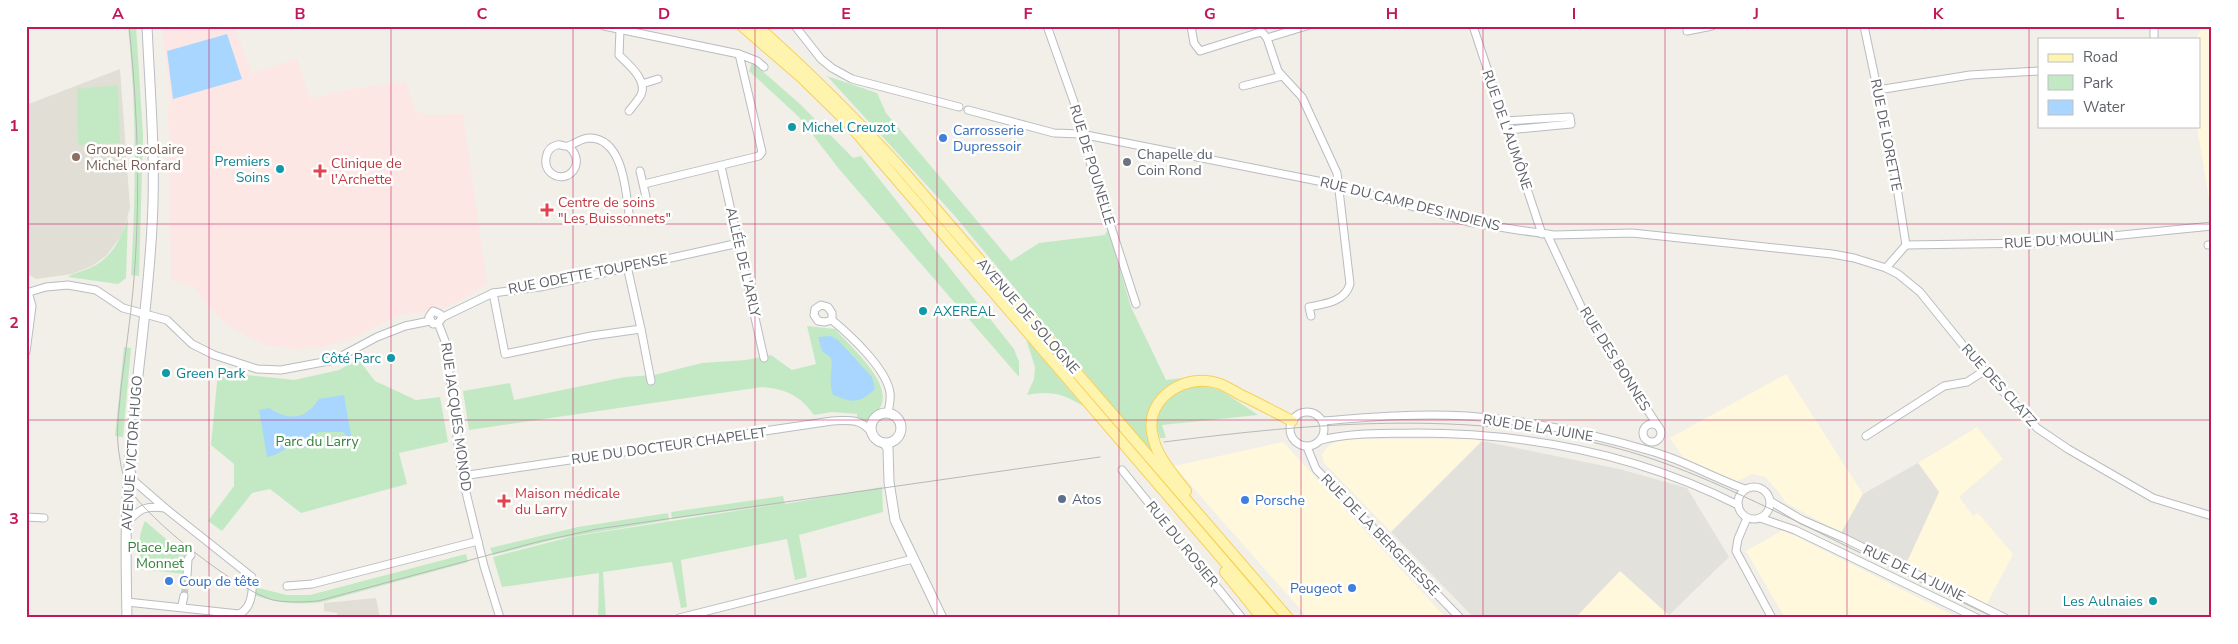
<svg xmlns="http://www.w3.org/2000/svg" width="2238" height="644" font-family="'Nunito Sans',sans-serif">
  <rect width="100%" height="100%" fill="#f1efe7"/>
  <!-- commercial -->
  <g fill="#fff8dd">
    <polygon points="2202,26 2212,26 2212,218 2197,126 2199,126 2199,39 2196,39"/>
    <polygon points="1786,374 1863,494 1841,533 1786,503 1779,492 1765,477 1752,474 1734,483 1683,457 1670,438"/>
    <polygon points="1977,427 2003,459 1959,497 1973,516 1978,513 2013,554 1987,604 1906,564 1939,492 1918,463"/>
    <polygon points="1345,439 1476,439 1482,441 1391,532 1324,463 1322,455 1326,448 1333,443"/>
    <polygon points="1283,442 1446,618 1308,618 1174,466"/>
    <polygon points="1783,530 1959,618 1785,618 1746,551"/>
    <polygon points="1620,570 1671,618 1575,618"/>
  </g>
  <!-- industrial -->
  <g fill="#e2e1db">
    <polygon points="1482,441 1619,469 1687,488 1729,557 1669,615 1620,571 1575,618 1474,618 1391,532"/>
    <polygon points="1918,463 1939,492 1906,564 1841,533 1863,494"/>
  </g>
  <!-- education -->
  <g fill="#e1ded5">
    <polygon points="120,69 130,208 122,235 106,256 92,266 72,274 36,279 26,273 26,105"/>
    <polygon points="376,598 380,618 337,618 337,613 324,611 324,603"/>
  </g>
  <!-- medical -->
  <polygon fill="#fde7e4" points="162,26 234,26 252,73 297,59 310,99 351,89 406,82 414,109 427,115 463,114 487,285 433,315 422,312 405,314 381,323 358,336 320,348 296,349 263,345 227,325 209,307 195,287 171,279 169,128 167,110 171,102"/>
  <!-- green -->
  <g fill="#c3e9c4">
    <path d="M128,26H136L143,135L139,276L131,275C136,192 137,109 128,26Z"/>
    <polygon points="752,62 800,104 853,158 861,156 1014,349 1019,362 1019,377 839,169 799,117 749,71"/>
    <path d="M827,76L877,93L886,113L1011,261L1039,243L1105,235L1108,229L1131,307L1166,380L1182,378C1144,400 1141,417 1155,457L954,215Z"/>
    <polygon points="118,85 120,143 78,145 77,89"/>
    <path d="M128,217L126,278L118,284L68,277C74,273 83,271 90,268C111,259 122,238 128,217Z"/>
    <path d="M807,326L835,329C850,346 889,380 882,403C880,411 872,414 868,421L857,418V414L832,412L814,415C800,395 785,389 762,387L469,430L463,391L510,383L514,400L625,377L654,375L702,363L746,360L771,355L792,370L816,364Z"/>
    <path d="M1026,339L1083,406C1065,394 1048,390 1027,395L1034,379L1035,367Z"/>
    <polygon points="124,347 131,348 123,437 115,436"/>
    <polygon points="358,359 375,381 416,400 440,397 448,442 399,453 407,484 301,513 270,489 252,493 222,531 208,521 234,486 234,464 211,445 218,372 294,380 339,370"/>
    <polygon points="1201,385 1222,391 1258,415 1162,425 1166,438 1160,438 1156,423 1160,408 1172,396 1185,387"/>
    <polygon points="882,487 883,512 799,535 807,577 795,580 787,539 681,560 687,607 681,608 672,562 603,572 606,618 598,618 599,573 502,587 493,557 570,537 773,505 672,519 671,512 783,496 785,504"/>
    <polygon points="668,513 669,520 556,539 493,555 490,548 578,527"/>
    <path d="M145,521L186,556L184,574L140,569C141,549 136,541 145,521Z"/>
    <path d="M466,554L468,562L322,602C298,605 277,603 254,595V587L287,595H310Z"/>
  </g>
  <!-- water -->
  <g fill="#a8d6ff">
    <polygon points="227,34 242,79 173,99 167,51"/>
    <path d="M831,336L838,340L872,377L875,389C859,404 853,403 833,395C828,378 833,374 831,358L822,351L818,337Z"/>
    <path d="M344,395L352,441L343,432H318L311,440L310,449C283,440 288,453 267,457L259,410L269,408C290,421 305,420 319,399Z"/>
  </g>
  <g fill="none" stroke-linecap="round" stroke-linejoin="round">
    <!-- street-tunnel -->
    <polyline stroke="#ccccc7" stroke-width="7" stroke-dasharray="7 3.5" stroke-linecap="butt" points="184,596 187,576"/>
    <defs>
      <g id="street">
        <polyline points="604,26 739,54 757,61 764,67"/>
        <polyline points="795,26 821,59 832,68 852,79 959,107"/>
        <polyline points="1047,26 1080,119 1081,134 1136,304"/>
        <polyline points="1191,26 1194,43 1200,51 1257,33 1262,32 1267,38"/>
        <path d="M1295,26L1293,30L1267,38L1278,71L1302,97L1337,173L1350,284C1345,302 1324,304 1309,307L1311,316"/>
        <polyline points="1473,26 1542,234"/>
        <polyline points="1864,26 1894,168 1906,245"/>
        <polyline points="2154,26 2154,39"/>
        <path d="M620,30L619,55C628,64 648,80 641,95C638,100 633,106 629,111"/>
        <polyline points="1293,30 1307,26"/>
        <polyline points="1687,31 1712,26"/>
        <polyline points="642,84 658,79"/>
        <polyline points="1243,86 1282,76"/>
        <polyline points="1878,90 1970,75 2039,71"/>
        <polyline points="968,110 1054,133 1081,134 1328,183 1468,222 1518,230 1554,235 1632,233 1832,254 1854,258 1886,268"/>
        <polyline points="1504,121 1570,117 1571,124 1508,130"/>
        <path d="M568,146C588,162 568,186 551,173C542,165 545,148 557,145C561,144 565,147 568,146C576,144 580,138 590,138C625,139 626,196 630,221"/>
        <polyline points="721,166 764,358"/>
        <polyline points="640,171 646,197"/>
        <polyline points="644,184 759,156 762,152 739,54"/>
        <polyline points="1547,234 1586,317 1660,429"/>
        <polyline points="1906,245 1886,268 1898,274 1920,292 1984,371 2037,428 2068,449 2153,498 2212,516"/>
        <polyline points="1906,245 2042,243 2212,226"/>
        <polyline points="2208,245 2212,245"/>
        <polyline points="26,293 46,287 68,285 96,290 123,308 167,320 192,344 214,355 257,369 281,370 334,360 377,337 405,326 430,321"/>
        <polyline points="493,293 505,354 591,336 641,329 627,266"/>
        <polyline points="442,317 440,314 433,311 429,317 433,324 438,323 443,317 493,293 540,287 739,243"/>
        <path d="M832,320L825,322L818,321L814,315L815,309L821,305L828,307L832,313V320C850,335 887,369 890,393C891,400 889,406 888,413"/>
        <polyline points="438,323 445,341 462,476 484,566 500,618"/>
        <polyline points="641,329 651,381"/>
        <polyline points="26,352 32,306 28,292"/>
        <circle cx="1307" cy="429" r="17"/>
        <path d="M1323,421C1370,417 1419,413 1467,416C1529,420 1594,434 1654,452C1685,461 1714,478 1745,489"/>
        <circle cx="1652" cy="433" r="9"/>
        <polyline points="1866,436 1944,386 1967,382 1984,371"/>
        <path d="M1321,440C1353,432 1384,434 1416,433C1528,433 1637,454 1738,505"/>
        <polyline points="1307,447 1316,469 1460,618"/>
        <polyline points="130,468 134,481 165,508"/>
        <polyline points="1122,470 1242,618"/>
        <path d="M462,476L832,421C849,420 861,418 872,433"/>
        <circle cx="1754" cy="503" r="16"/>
        <polyline points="1770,501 1802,520 1844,538 2005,618"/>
        <polyline points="26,517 44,518"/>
        <polyline points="1747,518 1738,539 1736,551 1772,618"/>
        <polyline points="1760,518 1795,530 1977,618"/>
        <path d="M126,524C139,509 145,505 165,508L252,577C253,590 252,608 239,614L127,602"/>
        <polyline points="187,576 188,559 191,555"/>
        <polyline points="287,586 312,584 478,541"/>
        <polyline points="182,605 184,596"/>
        <polyline points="679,618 913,559"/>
      </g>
      <g id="secondary">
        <circle cx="886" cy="428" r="15"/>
        <polyline points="885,444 888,448 889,482 895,520 942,618"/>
        <path d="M127,618C126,567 125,517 129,467C135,386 148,307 152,226C156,160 150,93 147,26"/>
      </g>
      <g id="primary">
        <polyline points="742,26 801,77 849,124 1273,618"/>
        <path d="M757,26C807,70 853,116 898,165L1288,618"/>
        <path d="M1186,491C1172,473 1155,455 1152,432C1146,397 1187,373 1217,383C1225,385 1233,391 1241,395C1258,403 1275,412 1292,421"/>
        <polyline points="1225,572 1262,618"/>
      </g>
    </defs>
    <!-- street casing -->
    <use href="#street" stroke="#b9bcc1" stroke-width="9"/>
    <!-- secondary casing -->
    <use href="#secondary" stroke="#babdc3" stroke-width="11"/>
    <!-- primary casing -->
    <use href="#primary" stroke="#f7d059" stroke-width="12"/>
    <!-- street -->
    <use href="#street" stroke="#fff" stroke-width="7"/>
    <!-- secondary -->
    <use href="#secondary" stroke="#fff" stroke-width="9"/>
    <!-- primary -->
    <use href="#primary" stroke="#fff4ad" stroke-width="10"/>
    <!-- tram -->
    <g stroke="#b7b8b9" stroke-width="1">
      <path d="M129,26C138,114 141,202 133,290C130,323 125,355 121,388C119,412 115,435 120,459C121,468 124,480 129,488C147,519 238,591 273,600C288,603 303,602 318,601L537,542L597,529L1100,457"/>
      <path d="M1164,442C1313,423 1469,409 1616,448C1681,465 1741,495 1802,524C1866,556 1930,587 1995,618"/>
    </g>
  </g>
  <!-- grid -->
  <path fill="none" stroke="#c2185b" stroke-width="1" stroke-opacity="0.55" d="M209,26V618M391,26V618M573,26V618M755,26V618M937,26V618M1119,26V618M1301,26V618M1483,26V618M1665,26V618M1847,26V618M2029,26V618M26,224H2212M26,420H2212"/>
  <!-- markers -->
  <g fill="#0f9aa8" stroke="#fff" stroke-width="2">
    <circle cx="792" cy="127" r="5"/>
    <circle cx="280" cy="169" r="5"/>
    <circle cx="923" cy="311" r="5"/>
    <circle cx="391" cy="358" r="5"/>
    <circle cx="166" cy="373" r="5"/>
    <circle cx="2153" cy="601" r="5"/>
  </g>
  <g fill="#3f7fe0" stroke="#fff" stroke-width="2">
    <circle cx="943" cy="138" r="5"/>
    <circle cx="1245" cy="500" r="5"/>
    <circle cx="169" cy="581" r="5"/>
    <circle cx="1352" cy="588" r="5"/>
  </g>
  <circle fill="#8d6e63" stroke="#fff" stroke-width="2" cx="76" cy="157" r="5"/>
  <circle fill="#6b7280" stroke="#fff" stroke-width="2" cx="1127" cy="162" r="5"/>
  <g fill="#e0444e" stroke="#fff" stroke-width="2">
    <path d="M317.5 163.5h5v5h5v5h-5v5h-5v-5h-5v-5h5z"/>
    <path d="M544.5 202.5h5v5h5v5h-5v5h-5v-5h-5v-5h5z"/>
    <path d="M501.5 493.5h5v5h5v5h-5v5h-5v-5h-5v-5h5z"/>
  </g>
  <circle fill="#5c6f8a" stroke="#fff" stroke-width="2" cx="1062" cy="499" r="5"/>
  <g text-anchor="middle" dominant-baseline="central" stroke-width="5" stroke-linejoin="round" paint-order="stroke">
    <!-- culture labels -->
    <g font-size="14" fill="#0d838f" stroke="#fff" text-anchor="start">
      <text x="802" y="127">Michel Creuzot</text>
      <text x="270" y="161" text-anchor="end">Premiers<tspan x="270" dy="16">Soins</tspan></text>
      <text x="933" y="311">AXEREAL</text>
      <text x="381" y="358" text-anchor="end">Côté Parc</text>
      <text x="176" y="373">Green Park</text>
      <text x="2143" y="601" text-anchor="end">Les Aulnaies</text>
    </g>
    <!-- shop labels -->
    <g font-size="14" fill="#366cbe" stroke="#fff" text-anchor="start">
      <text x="953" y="130">Carrosserie<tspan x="953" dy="16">Dupressoir</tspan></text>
      <text x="1255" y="500">Porsche</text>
      <text x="179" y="581">Coup de tête</text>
      <text x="1342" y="588" text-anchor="end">Peugeot</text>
    </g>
    <!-- street labels -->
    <g font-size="14" fill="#5e6268" stroke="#fff">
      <text transform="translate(1507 130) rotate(71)">RUE DE L'AUMÔNE</text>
      <text transform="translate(1886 135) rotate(79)">RUE DE LORETTE</text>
      <text transform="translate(1092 165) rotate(73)">RUE DE POUNELLE</text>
      <text transform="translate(1410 204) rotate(14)">RUE DU CAMP DES INDIENS</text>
      <text transform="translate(2059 240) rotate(-4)">RUE DU MOULIN</text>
      <text transform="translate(743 262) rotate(77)">ALLÉE DE L'ARLY</text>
      <text transform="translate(588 274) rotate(-11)">RUE ODETTE TOUPENSE</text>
      <text transform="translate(1028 316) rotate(49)">AVENUE DE SOLOGNE</text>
      <text transform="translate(1615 359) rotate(58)">RUE DES BONNES</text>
      <text transform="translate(1999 385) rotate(48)">RUE DES CLATZ</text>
      <text transform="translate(456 417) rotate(82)">RUE JACQUES MONOD</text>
      <text transform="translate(1538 428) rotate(9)">RUE DE LA JUINE</text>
      <text transform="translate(669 446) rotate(-8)">RUE DU DOCTEUR CHAPELET</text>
      <text transform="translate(132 453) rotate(-86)">AVENUE VICTOR HUGO</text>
      <text transform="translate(1380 535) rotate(46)">RUE DE LA BERGERESSE</text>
      <text transform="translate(1182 544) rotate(51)">RUE DU ROSIER</text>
      <text transform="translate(1914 573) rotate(26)">RUE DE LA JUINE</text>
    </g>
    <!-- education labels -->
    <g font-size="14" fill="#785e54" stroke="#fff" text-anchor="start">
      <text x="86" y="149">Groupe scolaire<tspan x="86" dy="16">Michel Ronfard</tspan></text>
    </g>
    <!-- worship labels -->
    <g font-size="14" fill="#5b616d" stroke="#fff" text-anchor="start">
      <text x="1137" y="154">Chapelle du<tspan x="1137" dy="16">Coin Rond</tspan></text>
    </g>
    <!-- health labels -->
    <g font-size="14" fill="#be3a42" stroke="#fff" text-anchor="start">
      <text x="331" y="163">Clinique de<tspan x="331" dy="16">l'Archette</tspan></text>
      <text x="558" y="202">Centre de soins<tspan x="558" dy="16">"Les Buissonnets"</tspan></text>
      <text x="515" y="493">Maison médicale<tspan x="515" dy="16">du Larry</tspan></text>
    </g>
    <!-- park labels -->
    <g font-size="14" fill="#318338" stroke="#fff">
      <text x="317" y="441">Parc du Larry</text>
      <text x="160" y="547">Place Jean<tspan x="160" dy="16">Monnet</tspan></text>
    </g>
    <!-- service labels -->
    <g font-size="14" fill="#4e5e75" stroke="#fff" text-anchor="start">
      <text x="1072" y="499">Atos</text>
    </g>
  </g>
  <!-- border -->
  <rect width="2238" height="644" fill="none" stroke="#ffffff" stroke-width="55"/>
  <!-- legend -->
  <rect x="2038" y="38" width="162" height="90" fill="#ffffff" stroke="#bfc0c3"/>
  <rect x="2048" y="54" width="25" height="8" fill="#fff4ad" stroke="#bfc0c3"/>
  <text x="2083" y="62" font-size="15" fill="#5e6268">Road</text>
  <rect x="2048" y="75" width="25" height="15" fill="#c3e9c4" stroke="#bfc0c3"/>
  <text x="2083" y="88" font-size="15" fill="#5e6268">Park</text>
  <rect x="2048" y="100" width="25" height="15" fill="#a8d6ff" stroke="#bfc0c3"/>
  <text x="2083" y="112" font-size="15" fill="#5e6268">Water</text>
  <rect x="28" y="28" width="2182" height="588" fill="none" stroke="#c2185b" stroke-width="2"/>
  <g font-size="16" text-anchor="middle" font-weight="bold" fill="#c2185b">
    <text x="118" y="19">A</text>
    <text x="300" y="19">B</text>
    <text x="482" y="19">C</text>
    <text x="664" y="19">D</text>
    <text x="846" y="19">E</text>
    <text x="1028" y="19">F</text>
    <text x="1210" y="19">G</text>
    <text x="1392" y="19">H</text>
    <text x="1574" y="19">I</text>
    <text x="1756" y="19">J</text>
    <text x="1938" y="19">K</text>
    <text x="2120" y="19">L</text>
    <text x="14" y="131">1</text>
    <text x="14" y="328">2</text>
    <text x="14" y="524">3</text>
  </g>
</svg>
